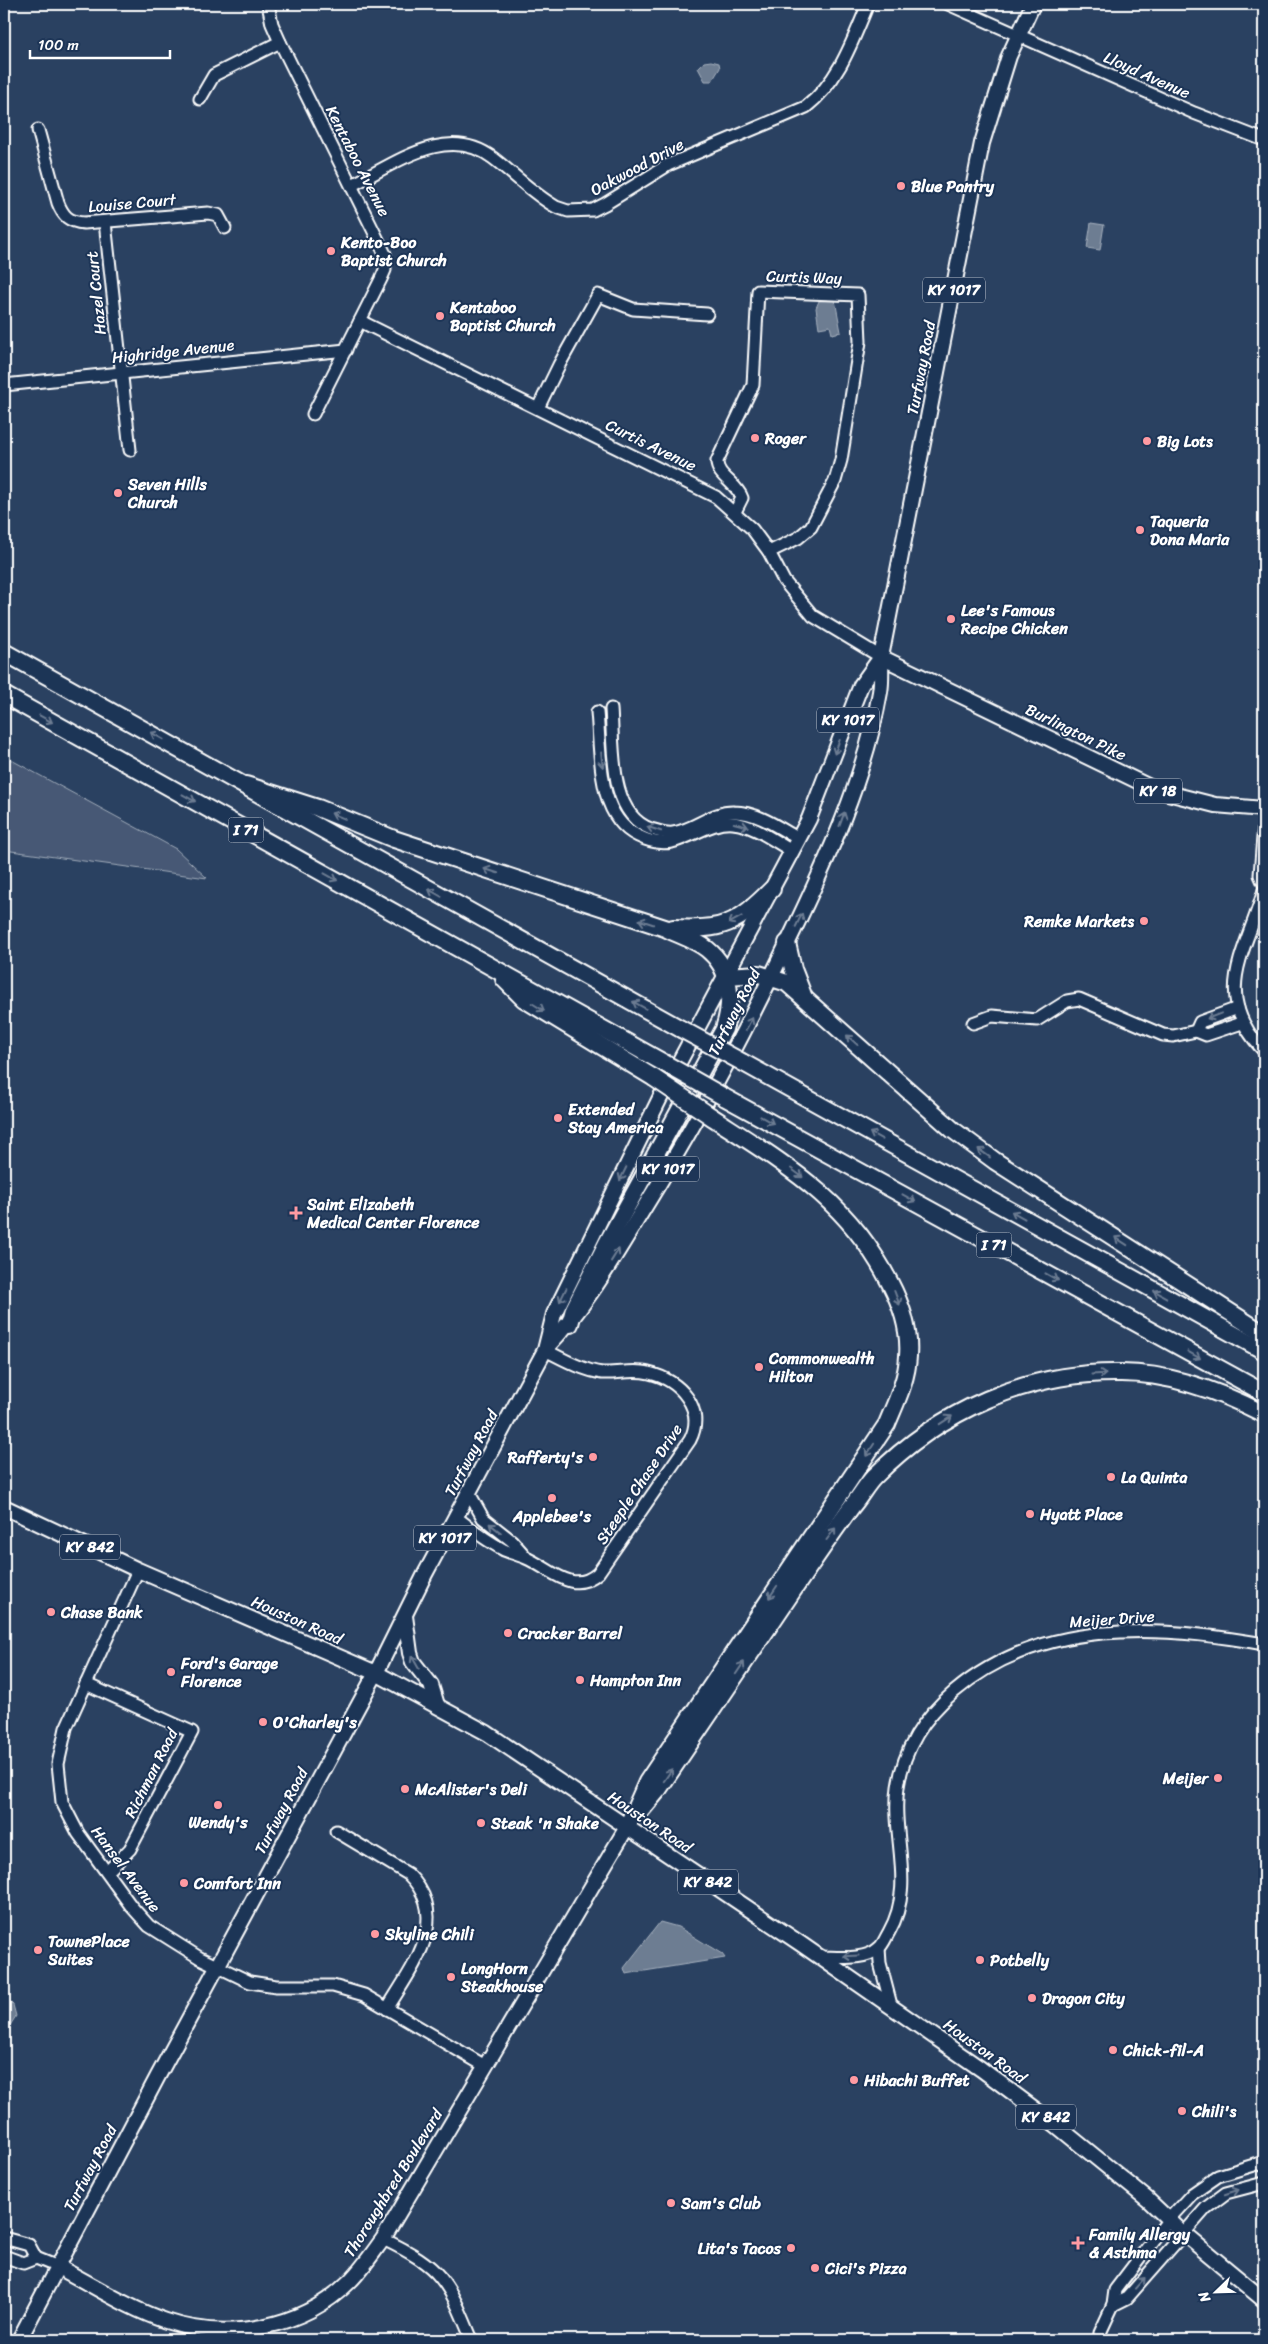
<svg xmlns="http://www.w3.org/2000/svg" width="1268" height="2344" font-family="Sriracha,sans-serif">
  <rect width="100%" height="100%" fill="#2a4161"/>
  <filter id="ink" filterUnits="userSpaceOnUse"><feTurbulence type="fractalNoise" baseFrequency=".02" numOctaves="2"/><feDisplacementMap in="SourceGraphic" scale="10" xChannelSelector="R" yChannelSelector="G"/><feConvolveMatrix kernelMatrix="1 2 1 2 8 2 1 2 1" color-interpolation-filters="sRGB"/></filter>
  <g filter="url(#ink)">
    <!-- green -->
    <polygon fill="#465975" stroke="#a2acba" points="4,756 176,849 207,878 4,850"/>
    <!-- water -->
    <g fill="#6d7d92" stroke="#a7b1be">
      <polygon points="711,61 719,63 720,68 712,81 705,81 698,68 704,62"/>
      <polygon points="1091,223 1104,225 1100,250 1087,248"/>
      <polygon points="835,300 841,332 832,334 830,326 819,328 816,308 819,301"/>
      <polygon points="660,1922 678,1927 722,1954 725,1958 626,1974 624,1968"/>
      <polygon points="4,1996 13,2005 16,2016 4,2035"/>
    </g>
    <g fill="none" stroke-linecap="round" stroke-linejoin="round">
      <defs>
        <g id="minor">
          <polyline points="268,4 272,24 280,42 385,254 385,270 381,279 313,414"/>
          <polyline points="948,4 1194,113 1264,140"/>
          <polyline points="200,99 214,75 280,42"/>
          <path d="M38,130L58,203C63,216 69,222 84,223L208,213L218,215L225,228"/>
          <path d="M352,185C395,164 447,123 493,158C514,174 533,194 556,207L568,211L593,210L605,204L668,165L806,107C839,81 852,42 868,4"/>
          <polyline points="105,222 130,450"/>
          <polyline points="360,321 716,497 752,529 769,552 784,581 813,616 881,657"/>
          <polyline points="4,385 346,350"/>
          <polyline points="538,408 559,365 598,295 633,309 707,314"/>
          <path d="M735,512L742,498C737,483 716,476 717,461L753,385L758,291L858,295L860,342L841,460L835,481L811,527L798,538L769,552"/>
          <path d="M611,709C614,745 608,814 651,829C658,831 666,834 673,833C695,830 712,811 734,812C757,812 778,827 797,838"/>
          <path d="M597,712C601,752 596,816 638,836C648,841 661,844 672,842C692,837 712,821 733,823C754,825 774,841 792,851"/>
          <polyline points="1264,824 1260,875 1264,884"/>
          <path d="M1264,890C1247,951 1209,994 1264,1051"/>
          <polyline points="973,1023 992,1016 1037,1020 1067,1001 1079,999 1163,1035 1173,1036 1196,1031 1206,1035 1242,1023"/>
          <polyline points="1196,1031 1200,1022 1238,1008"/>
          <polyline points="469,1493 483,1518 512,1541 526,1557"/>
          <path d="M456,1517C471,1529 487,1541 504,1550C511,1553 519,1555 526,1558C550,1568 572,1596 598,1573L690,1440C706,1409 680,1380 649,1373C633,1369 618,1374 602,1373C582,1370 563,1359 545,1350"/>
          <polyline points="138,1570 66,1728 58,1764 62,1802 78,1833 131,1906 149,1926 200,1958 250,1982 276,1986 333,1986 364,1995 485,2066"/>
          <polyline points="86,1684 192,1732 130,1849 107,1872"/>
          <path d="M336,1831L408,1874C453,1918 412,1967 387,2009"/>
          <polyline points="879,1948 880,1963 891,2005"/>
          <path d="M820,1957C838,1957 865,1961 879,1948C883,1945 886,1937 889,1932C916,1885 891,1837 898,1787C904,1748 924,1717 954,1692C1041,1618 1159,1625 1264,1644"/>
          <polyline points="4,2238 29,2245 36,2258 58,2267"/>
          <path d="M383,2239C442,2267 448,2281 472,2340"/>
          <polyline points="4,2256 23,2263 36,2258"/>
          <polyline points="1113,2305 1127,2298 1206,2208 1226,2193 1264,2183"/>
          <polyline points="1099,2340 1100,2333 1113,2305 1115,2290 1169,2219 1192,2194 1218,2176 1264,2162"/>
        </g>
        <g id="major">
          <polyline points="881,657 1156,790 1215,805 1264,809"/>
          <path d="M546,1348C586,1307 614,1257 644,1208C698,1121 745,1032 789,940C827,861 865,778 880,692C882,681 881,668 881,657L982,143L1009,56L1033,4"/>
          <polyline points="4,1507 138,1570 376,1673 487,1733 801,1944 981,2069 1056,2125 1147,2199 1183,2233 1264,2300"/>
          <polyline points="405,1616 410,1653 413,1662 431,1685 437,1705"/>
          <path d="M58,2267C93,2285 129,2309 166,2321C228,2342 303,2328 350,2281C362,2269 372,2254 383,2239L627,1827"/>
          <polyline points="19,2340 158,2076 376,1673 425,1574 545,1350 554,1314 660,1098 809,819 861,685 881,657"/>
        </g>
        <g id="highway">
          <polyline points="4,652 681,1029"/>
          <polyline points="4,695 664,1063"/>
          <path d="M246,785L318,808L394,839L665,928C679,935 696,940 707,949C732,969 733,1001 724,1029L607,1243L574,1309L570,1324"/>
          <path d="M673,928C723,931 737,924 772,889"/>
          <polyline points="787,943 793,969 803,995"/>
          <polyline points="727,976 759,974 787,983 953,1130 995,1161 1264,1334"/>
          <polyline points="504,979 524,999 654,1078"/>
          <polyline points="742,1062 1264,1351"/>
          <polyline points="724,1097 1264,1393"/>
          <path d="M638,1814L658,1790C703,1723 749,1656 794,1589C813,1561 832,1533 852,1506C860,1497 866,1485 874,1477C939,1411 1028,1371 1121,1373C1170,1373 1221,1392 1264,1414"/>
          <path d="M627,1827L647,1782L887,1424C896,1402 907,1380 908,1356C910,1331 901,1304 890,1283C848,1200 786,1165 712,1117"/>
        </g>
      </defs>
      <!-- minor casing -->
      <use href="#minor" stroke="#fff" stroke-width="15"/>
      <!-- major casing -->
      <use href="#major" stroke="#fff" stroke-width="18"/>
      <!-- highway casing -->
      <use href="#highway" stroke="#fff" stroke-width="20"/>
      <!-- minor -->
      <use href="#minor" stroke="#1d3557" stroke-width="11"/>
      <!-- major -->
      <use href="#major" stroke="#1d3557" stroke-width="14"/>
      <!-- highway -->
      <use href="#highway" stroke="#1d3557" stroke-width="16"/>
      <defs>
        <g id="highway-bridge">
          <polyline points="681,1029 742,1062"/>
          <polyline points="664,1063 724,1097"/>
          <polyline points="654,1078 712,1117"/>
        </g>
      </defs>
      <!-- highway-bridge casing -->
      <use href="#highway-bridge" stroke="#fff" stroke-width="20" stroke-linecap="butt"/>
      <!-- highway-bridge -->
      <use href="#highway-bridge" stroke="#1d3557" stroke-width="16"/>
    </g>
    <!-- one-way arrows -->
    <defs><path id="oneway-shaft" d="M-6 0H5M1.5-3L5.5 0L1.5 3" fill="none" stroke-width="1.6" stroke-linecap="round" stroke-linejoin="round" transform="scale(1.25)"/></defs>
    <g stroke="#6c7c92">
      <use href="#oneway-shaft" transform="translate(46 719) rotate(29)"/>
      <use href="#oneway-shaft" transform="translate(157 736) rotate(-151)"/>
      <use href="#oneway-shaft" transform="translate(837 747) rotate(111)"/>
      <use href="#oneway-shaft" transform="translate(602 760) rotate(84)"/>
      <use href="#oneway-shaft" transform="translate(189 798) rotate(29)"/>
      <use href="#oneway-shaft" transform="translate(338 816) rotate(-157)"/>
      <use href="#oneway-shaft" transform="translate(842 819) rotate(-70)"/>
      <use href="#oneway-shaft" transform="translate(741 825) rotate(15)"/>
      <use href="#oneway-shaft" transform="translate(654 829) rotate(-162)"/>
      <use href="#oneway-shaft" transform="translate(491 871) rotate(-162)"/>
      <use href="#oneway-shaft" transform="translate(331 877) rotate(29)"/>
      <use href="#oneway-shaft" transform="translate(435 893) rotate(-150)"/>
      <use href="#oneway-shaft" transform="translate(735 920) rotate(151)"/>
      <use href="#oneway-shaft" transform="translate(799 920) rotate(-64)"/>
      <use href="#oneway-shaft" transform="translate(646 922) rotate(-162)"/>
      <use href="#oneway-shaft" transform="translate(639 1005) rotate(-151)"/>
      <use href="#oneway-shaft" transform="translate(538 1007) rotate(32)"/>
      <use href="#oneway-shaft" transform="translate(1214 1016) rotate(159)"/>
      <use href="#oneway-shaft" transform="translate(749 1024) rotate(-62)"/>
      <use href="#oneway-shaft" transform="translate(852 1040) rotate(-138)"/>
      <use href="#oneway-shaft" transform="translate(767 1120) rotate(29)"/>
      <use href="#oneway-shaft" transform="translate(876 1136) rotate(-151)"/>
      <use href="#oneway-shaft" transform="translate(984 1153) rotate(-144)"/>
      <use href="#oneway-shaft" transform="translate(797 1173) rotate(37)"/>
      <use href="#oneway-shaft" transform="translate(623 1174) rotate(116)"/>
      <use href="#oneway-shaft" transform="translate(909 1198) rotate(29)"/>
      <use href="#oneway-shaft" transform="translate(1018 1215) rotate(-151)"/>
      <use href="#oneway-shaft" transform="translate(1121 1241) rotate(-147)"/>
      <use href="#oneway-shaft" transform="translate(615 1255) rotate(-58)"/>
      <use href="#oneway-shaft" transform="translate(1052 1277) rotate(29)"/>
      <use href="#oneway-shaft" transform="translate(1160 1294) rotate(-151)"/>
      <use href="#oneway-shaft" transform="translate(563 1295) rotate(116)"/>
      <use href="#oneway-shaft" transform="translate(897 1298) rotate(69)"/>
      <use href="#oneway-shaft" transform="translate(1194 1355) rotate(29)"/>
      <use href="#oneway-shaft" transform="translate(1099 1374) rotate(-3)"/>
      <use href="#oneway-shaft" transform="translate(946 1420) rotate(-33)"/>
      <use href="#oneway-shaft" transform="translate(870 1450) rotate(123)"/>
      <use href="#oneway-shaft" transform="translate(495 1528) rotate(-142)"/>
      <use href="#oneway-shaft" transform="translate(831 1534) rotate(-53)"/>
      <use href="#oneway-shaft" transform="translate(773 1592) rotate(124)"/>
      <use href="#oneway-shaft" transform="translate(415 1662) rotate(-120)"/>
      <use href="#oneway-shaft" transform="translate(740 1668) rotate(-56)"/>
      <use href="#oneway-shaft" transform="translate(668 1775) rotate(-56)"/>
      <use href="#oneway-shaft" transform="translate(851 1956) rotate(177)"/>
      <use href="#oneway-shaft" transform="translate(1232 2192) rotate(-18)"/>
      <use href="#oneway-shaft" transform="translate(1140 2283) rotate(-48)"/>
    </g>
  </g>
  <!-- markers -->
  <g fill="#ff9aa2" stroke="#1d3557" stroke-width="2">
    <circle cx="901" cy="186" r="5"/>
    <circle cx="331" cy="251" r="5"/>
    <circle cx="440" cy="316" r="5"/>
    <circle cx="755" cy="438" r="5"/>
    <circle cx="1147" cy="441" r="5"/>
    <circle cx="118" cy="493" r="5"/>
    <circle cx="1140" cy="530" r="5"/>
    <circle cx="951" cy="619" r="5"/>
    <circle cx="1144" cy="921" r="5"/>
    <circle cx="558" cy="1118" r="5"/>
    <path d="M293.5 1205.5h5v5h5v5h-5v5h-5v-5h-5v-5h5z"/>
    <circle cx="759" cy="1367" r="5"/>
    <circle cx="593" cy="1457" r="5"/>
    <circle cx="1111" cy="1477" r="5"/>
    <circle cx="552" cy="1498" r="5"/>
    <circle cx="1030" cy="1514" r="5"/>
    <circle cx="51" cy="1612" r="5"/>
    <circle cx="508" cy="1633" r="5"/>
    <circle cx="171" cy="1672" r="5"/>
    <circle cx="580" cy="1680" r="5"/>
    <circle cx="263" cy="1722" r="5"/>
    <circle cx="1218" cy="1778" r="5"/>
    <circle cx="405" cy="1789" r="5"/>
    <circle cx="218" cy="1805" r="5"/>
    <circle cx="481" cy="1823" r="5"/>
    <circle cx="184" cy="1883" r="5"/>
    <circle cx="375" cy="1934" r="5"/>
    <circle cx="38" cy="1950" r="5"/>
    <circle cx="980" cy="1960" r="5"/>
    <circle cx="451" cy="1977" r="5"/>
    <circle cx="1032" cy="1998" r="5"/>
    <circle cx="1113" cy="2050" r="5"/>
    <circle cx="854" cy="2080" r="5"/>
    <circle cx="1182" cy="2111" r="5"/>
    <circle cx="671" cy="2203" r="5"/>
    <path d="M1075.5 2235.5h5v5h5v5h-5v5h-5v-5h-5v-5h5z"/>
    <circle cx="791" cy="2248" r="5"/>
    <circle cx="815" cy="2268" r="5"/>
  </g>
  <g text-anchor="middle" dominant-baseline="central" stroke-width="4" stroke-linejoin="round" paint-order="stroke">
    <!-- shield labels -->
    <g fill="#1d3557" stroke="#bbc2cd" stroke-width="1">
      <rect x="923" y="277.5" width="62" height="25" rx="4"/>
      <rect x="817" y="707.5" width="62" height="25" rx="4"/>
      <rect x="1134" y="778.5" width="48" height="25" rx="4"/>
      <rect x="228.5" y="817.5" width="35" height="25" rx="4"/>
      <rect x="637" y="1156.5" width="62" height="25" rx="4"/>
      <rect x="976.5" y="1232.5" width="35" height="25" rx="4"/>
      <rect x="414" y="1525.5" width="62" height="25" rx="4"/>
      <rect x="60" y="1534.5" width="60" height="25" rx="4"/>
      <rect x="678" y="1869.5" width="60" height="25" rx="4"/>
      <rect x="1016" y="2104.5" width="60" height="25" rx="4"/>
    </g>
    <g font-size="15" font-weight="bold" fill="#fff">
      <text x="954" y="290">KY 1017</text>
      <text x="848" y="720">KY 1017</text>
      <text x="1158" y="791">KY 18</text>
      <text x="246" y="830">I 71</text>
      <text x="668" y="1169">KY 1017</text>
      <text x="994" y="1245">I 71</text>
      <text x="445" y="1538">KY 1017</text>
      <text x="90" y="1547">KY 842</text>
      <text x="708" y="1882">KY 842</text>
      <text x="1046" y="2117">KY 842</text>
    </g>
    <!-- street labels -->
    <g font-size="16" fill="#fff" stroke="#1d3557">
      <text transform="translate(1147 75) rotate(24)">Lloyd Avenue</text>
      <text transform="translate(358 161) rotate(63)">Kentaboo Avenue</text>
      <text transform="translate(637 167) rotate(-28)">Oakwood Drive</text>
      <text transform="translate(132 203) rotate(-5)">Louise Court</text>
      <text transform="translate(804 277) rotate(2)">Curtis Way</text>
      <text transform="translate(96 293) rotate(-96)">Hazel Court</text>
      <text transform="translate(173 351) rotate(-6)">Highridge Avenue</text>
      <text transform="translate(921 368) rotate(-79)">Turfway Road</text>
      <text transform="translate(651 445) rotate(26)">Curtis Avenue</text>
      <text transform="translate(1076 732) rotate(26)">Burlington Pike</text>
      <text transform="translate(734 1012) rotate(-63)">Turfway Road</text>
      <text transform="translate(471 1453) rotate(-62)">Turfway Road</text>
      <text transform="translate(639 1484) rotate(-56)">Steeple Chase Drive</text>
      <text transform="translate(1112 1619) rotate(-4)">Meijer Drive</text>
      <text transform="translate(297 1620) rotate(24)">Houston Road</text>
      <text transform="translate(151 1773) rotate(-63)">Richman Road</text>
      <text transform="translate(281 1811) rotate(-62)">Turfway Road</text>
      <text transform="translate(650 1822) rotate(34)">Houston Road</text>
      <text transform="translate(126 1869) rotate(53)">Hansel Avenue</text>
      <text transform="translate(985 2051) rotate(36)">Houston Road</text>
      <text transform="translate(90 2168) rotate(-62)">Turfway Road</text>
      <text transform="translate(393 2183) rotate(-58)">Thoroughbred Boulevard</text>
    </g>
    <!-- poi labels -->
    <g font-size="16" font-weight="bold" fill="#fff" stroke="#1d3557" text-anchor="start">
      <text x="911" y="186">Blue Pantry</text>
      <text x="341" y="242">Kento-Boo<tspan x="341" dy="18">Baptist Church</tspan></text>
      <text x="450" y="307">Kentaboo<tspan x="450" dy="18">Baptist Church</tspan></text>
      <text x="765" y="438">Roger</text>
      <text x="1157" y="441">Big Lots</text>
      <text x="128" y="484">Seven Hills<tspan x="128" dy="18">Church</tspan></text>
      <text x="1150" y="521">Taqueria<tspan x="1150" dy="18">Dona Maria</tspan></text>
      <text x="961" y="610">Lee's Famous<tspan x="961" dy="18">Recipe Chicken</tspan></text>
      <text x="1134" y="921" text-anchor="end">Remke Markets</text>
      <text x="568" y="1109">Extended<tspan x="568" dy="18">Stay America</tspan></text>
      <text x="307" y="1204">Saint Elizabeth<tspan x="307" dy="18">Medical Center Florence</tspan></text>
      <text x="769" y="1358">Commonwealth<tspan x="769" dy="18">Hilton</tspan></text>
      <text x="583" y="1457" text-anchor="end">Rafferty's</text>
      <text x="1121" y="1477">La Quinta</text>
      <text x="1040" y="1514">Hyatt Place</text>
      <text x="552" y="1516" text-anchor="middle">Applebee's</text>
      <text x="61" y="1612">Chase Bank</text>
      <text x="518" y="1633">Cracker Barrel</text>
      <text x="181" y="1663">Ford's Garage<tspan x="181" dy="18">Florence</tspan></text>
      <text x="590" y="1680">Hampton Inn</text>
      <text x="273" y="1722">O'Charley's</text>
      <text x="1208" y="1778" text-anchor="end">Meijer</text>
      <text x="415" y="1789">McAlister's Deli</text>
      <text x="218" y="1822" text-anchor="middle">Wendy's</text>
      <text x="491" y="1823">Steak 'n Shake</text>
      <text x="194" y="1883">Comfort Inn</text>
      <text x="385" y="1934">Skyline Chili</text>
      <text x="48" y="1941">TownePlace<tspan x="48" dy="18">Suites</tspan></text>
      <text x="990" y="1960">Potbelly</text>
      <text x="461" y="1968">LongHorn<tspan x="461" dy="18">Steakhouse</tspan></text>
      <text x="1042" y="1998">Dragon City</text>
      <text x="1123" y="2050">Chick-fil-A</text>
      <text x="864" y="2080">Hibachi Buffet</text>
      <text x="1192" y="2111">Chili's</text>
      <text x="681" y="2203">Sam's Club</text>
      <text x="1089" y="2234">Family Allergy<tspan x="1089" dy="18">&amp; Asthma</tspan></text>
      <text x="781" y="2248" text-anchor="end">Lita's Tacos</text>
      <text x="825" y="2268">Cici's Pizza</text>
    </g>
  </g>
  <!-- margin -->
  <rect width="1268" height="2344" fill="none" stroke="#1d3557" stroke-width="20"/>
  <rect x="10" y="10" width="1248" height="2324" fill="none" stroke="#fff" stroke-width="2" filter="url(#ink)"/>
  <!-- north arrow -->
  <g transform="translate(1216 2292) rotate(247)" stroke="#1d3557" stroke-width="4" paint-order="stroke">
  <path d="M0-4L9 19L0 12L-9 19Z" fill="#ffffff"/>
  <text y="-8" font-size="14" font-weight="bold" text-anchor="middle" fill="#ffffff">N</text>
  </g>
  <!-- scale -->
  <path d="M30 50v8h140v-8" fill="none" stroke="#ffffff" stroke-width="2.5"/>
  <text x="38" y="50" font-size="15" fill="#ffffff" stroke="#1d3557" stroke-width="4" paint-order="stroke">100 m</text>
</svg>
